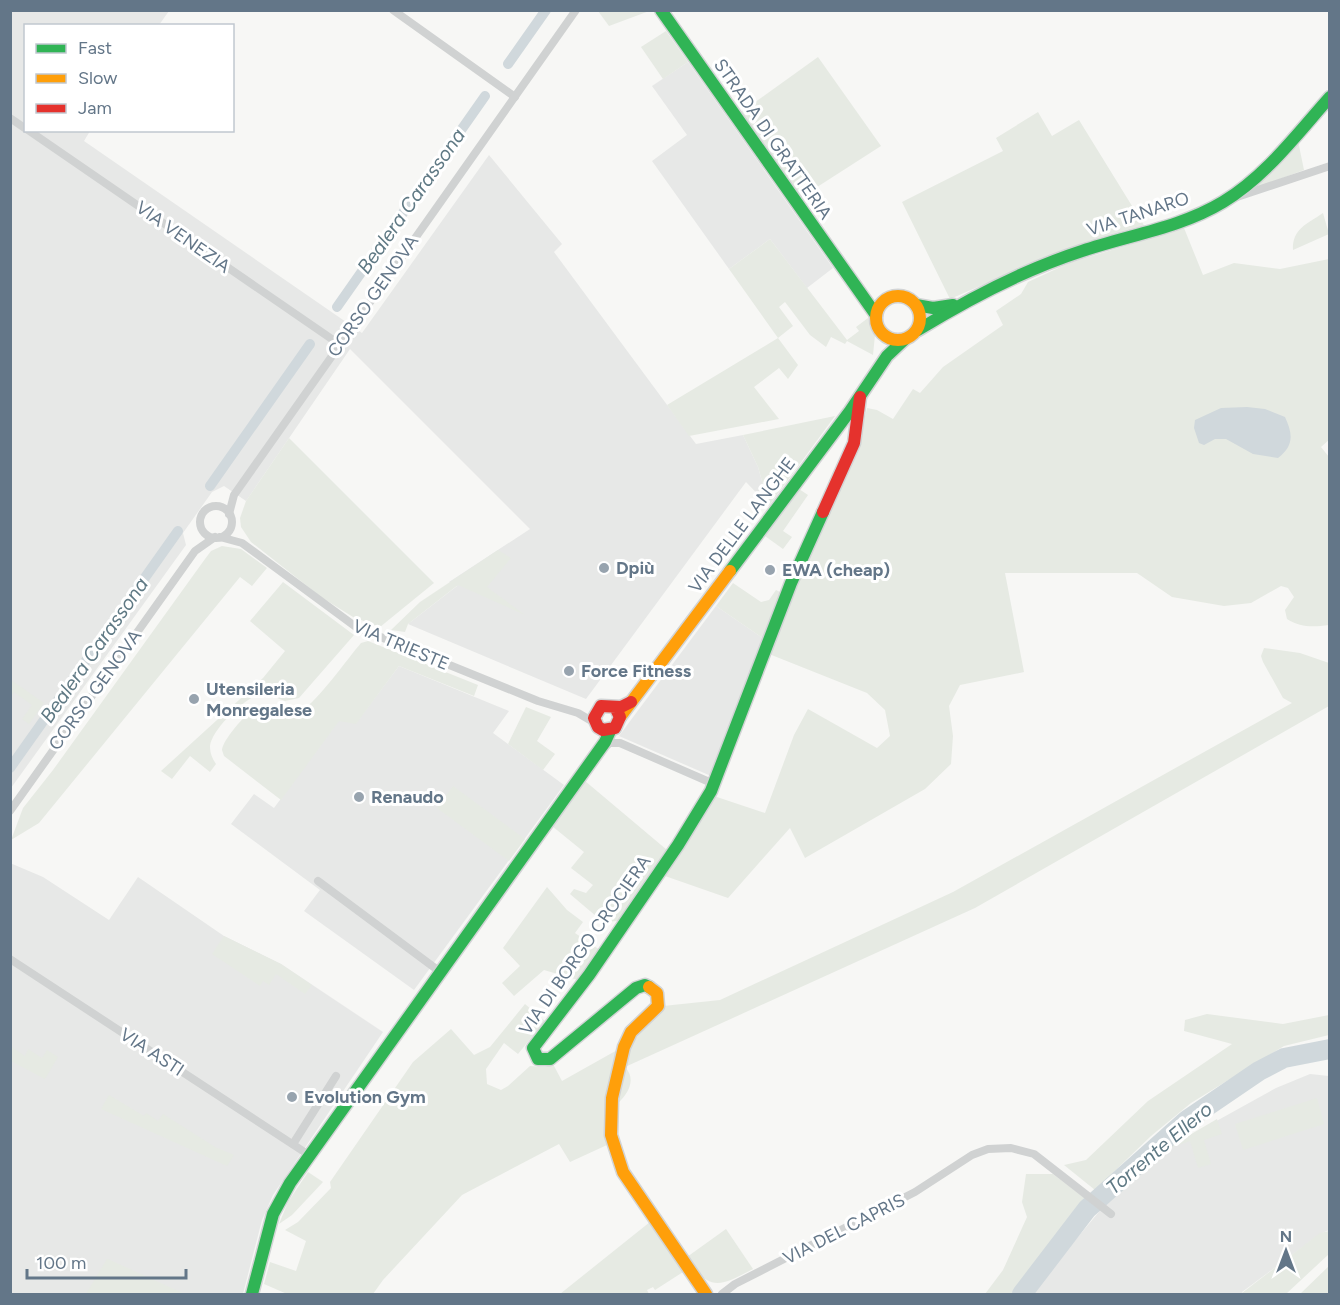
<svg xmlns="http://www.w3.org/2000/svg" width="1340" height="1305" font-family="Figtree,sans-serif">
  <rect width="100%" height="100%" fill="#f7f7f5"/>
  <!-- built -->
  <g fill="#e7e8e7">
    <polygon points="11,11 169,11 159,25 26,26 26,130 90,131 84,141 362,333 489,155 562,244 554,252 696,444 743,435 758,467 769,506 746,482 586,699 408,624 457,586 449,582 530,529 350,349 246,501 224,486 212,492 183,533 186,545 11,788"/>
    <polygon points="688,62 833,268 807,288 770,239 729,269 652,161 687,135 652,86"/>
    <polygon points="716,606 764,639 711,776 619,736"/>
    <polygon points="399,666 509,711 493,733 564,785 414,990 304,911 320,890 231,824 254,794 274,808 339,720 356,723"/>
    <polygon points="10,863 43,877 109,920 138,877 224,936 281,964 383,1032 273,1195 262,1220 243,1294 11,1294"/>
    <polygon points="1310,1074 1329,1076 1329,1230 1320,1234 1242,1292 1243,1294 1030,1294 1109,1200 1164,1150 1276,1088"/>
  </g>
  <!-- green -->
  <g fill="#e6eae3">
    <polygon points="652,10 609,26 598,11 598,10"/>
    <polygon points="666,31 688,62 663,79 641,47"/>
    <polygon points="818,57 881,146 800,198 740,113"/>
    <polygon points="1038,112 1052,136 1079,120 1145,227 1069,248 950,299 902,202 1003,151 996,138"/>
    <polygon points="1298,141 1304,170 1245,192"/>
    <path d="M1323,213L1329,234L1293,250C1292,229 1307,224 1323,213Z"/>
    <path d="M1184,228L1203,275L1234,263L1280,269L1329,259L1330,439L1321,447L1329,457V625C1314,627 1301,628 1287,619L1285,610L1294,597L1288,588L1281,586L1251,603L1224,606L1172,597L1137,573H1005L1024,672L960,685L949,706L953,736L951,764L925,789L805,858L790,828L728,898L665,876L714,796L765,813L794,735L808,709L877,748L890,736L885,710L867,693L769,654L796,583L861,434L867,408L877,410L893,419L913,389L920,393L943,367L1003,325L996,311L1021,294L1028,282L1069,263Z"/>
    <polygon points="770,239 847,340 859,331 856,327 868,318 875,335 873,355 847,341 845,344 831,337 826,347 810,335 785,302 779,307 793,326 778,338 798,365 788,379 779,368 754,387 779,419 689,436 667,405 778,338 729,269"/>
    <polygon points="835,416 769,506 758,467 743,435"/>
    <polygon points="289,438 434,583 380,627 353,617 321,597 251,542 241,527 240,518 246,501"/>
    <polygon points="799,489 808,495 783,531 792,537 783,549 765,536"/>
    <polygon points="222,546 241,549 267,568 252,586 240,577 39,823 11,840 23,808 53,770 205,559 211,551"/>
    <polygon points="498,550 511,558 487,587 525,615 458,585 408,624 405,632 391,630 420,602"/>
    <path d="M283,582L354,635L299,698L285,701L264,693C247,695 212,729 210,746C210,753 212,758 216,764L210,772L190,756L172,779L161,771L263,678L285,651L250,621Z"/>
    <polygon points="733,583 761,602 769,600 776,590 782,593 764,639 716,606"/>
    <path d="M368,641L478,685L474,696L399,666L356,724L339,721L281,800L224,756L222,750C223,739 251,707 261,705C276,703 286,718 302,710C317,702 348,658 361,643Z"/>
    <path d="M1264,648L1300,653L1329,663V706L975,908L625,1067C638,1081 626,1096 615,1106L632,1043L663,1006L720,1000L953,892L1292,703L1283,698L1263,662L1261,656Z"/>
    <polygon points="11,680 44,703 29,724 22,719 32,705 14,692 11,696"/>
    <polygon points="526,707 551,717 537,741 555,754 543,770 508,744"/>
    <polygon points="585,781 667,850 618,921 603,922 570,894 574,889 586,893 593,885 571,868 584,852 552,826"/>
    <polygon points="453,786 525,839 509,861 437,808"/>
    <polygon points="547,887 567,910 583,922 575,933 600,950 578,980 544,970 514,996 502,983 520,966 503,948"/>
    <polygon points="224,936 281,964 312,985 305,994 276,974 269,985 263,981 260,986 212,954"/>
    <polygon points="525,1004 545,1021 518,1054 504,1043 486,1069 487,1084 501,1090 508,1086 530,1066 545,1067 553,1064 562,1081 619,1049 607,1145 570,1162 559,1144 462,1195 383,1280 373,1294 287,1294 264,1284 270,1262 296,1271 306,1241 285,1230 298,1222 331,1188 330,1182 413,1062 451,1029 474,1055 490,1047"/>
    <polygon points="1207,1014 1283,1024 1329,1015 1329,1035 1284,1046 1191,1103 1151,1136 1095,1190 1064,1165 1086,1160 1148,1101 1232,1044 1184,1031 1185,1020"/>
    <polygon points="10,1046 25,1056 28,1049 42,1058 47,1050 58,1057 45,1079 11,1061"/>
    <polygon points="109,1095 144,1116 146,1113 158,1121 163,1114 215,1147 234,1155 227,1166 101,1109"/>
    <polygon points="1317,1098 1324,1124 1243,1150 1235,1124"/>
    <polygon points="1217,1119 1222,1134 1204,1140 1211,1164 1198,1168 1190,1141 1164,1150"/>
    <polygon points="308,1172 323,1182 292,1215 279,1224 288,1202"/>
    <polygon points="1026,1174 1053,1174 1087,1200 1015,1294 985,1294 1003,1270 1027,1217 1022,1202"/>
    <polygon points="650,1222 683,1272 655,1290 653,1287 647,1290 649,1294 560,1294"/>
    <path d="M726,1229L753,1269C719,1287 709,1292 687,1257Z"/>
    <polygon points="1329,1231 1329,1254 1286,1294 1242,1293 1320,1233"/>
    <polygon points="107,1259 108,1259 185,1294 86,1294"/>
    <polygon points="1329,1266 1329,1294 1299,1294 1300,1294"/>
  </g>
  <!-- water -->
  <path fill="#d0d8dc" d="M1247,407L1265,409L1285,417C1293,434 1294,446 1278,458L1253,454L1226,439H1215L1204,445L1199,443L1194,428L1195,420L1221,408Z"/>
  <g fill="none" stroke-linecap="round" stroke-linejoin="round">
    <!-- canal -->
    <g stroke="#d0d8dc" stroke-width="10">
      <polyline points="508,64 546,10"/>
      <polyline points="337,307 485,96"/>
      <polyline points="210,486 310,344"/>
      <polyline points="10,768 178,531"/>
    </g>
    <!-- river -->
    <polyline stroke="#d0d8dc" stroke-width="20" points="1022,1294 1087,1209 1187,1120 1259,1071 1284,1058 1330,1049"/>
    <defs>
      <g id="fast">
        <polyline points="661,10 876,315"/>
        <polyline points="916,305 933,308 953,305"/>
        <path d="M918,330C970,298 1023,270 1082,251C1129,235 1180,228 1223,202C1266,176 1297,134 1330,97"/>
        <polyline points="730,571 850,411 887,356 904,340"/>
        <polyline points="649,987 645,985 636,988 550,1059 538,1059 533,1048 589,975 678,845 711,791 791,583 823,512"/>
        <polyline points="252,1294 273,1214 290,1183 605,742 610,731"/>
      </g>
      <g id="slow">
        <circle cx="898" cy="318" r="22"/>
        <polyline points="620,717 730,571"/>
        <polyline points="649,987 657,993 658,1006 631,1032 624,1047 612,1098 611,1135 623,1172 706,1294"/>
      </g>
      <g id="jam">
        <polyline points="823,512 854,443 860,397"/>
        <polyline points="615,707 620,717 615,728 603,730 598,727 594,718 601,706 621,707 631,702"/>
      </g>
    </defs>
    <!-- fast casing -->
    <use href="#fast" stroke="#d2d4d5" stroke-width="15"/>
    <!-- slow casing -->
    <use href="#slow" stroke="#d2d4d5" stroke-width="15"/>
    <!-- jam casing -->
    <use href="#jam" stroke="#d2d4d5" stroke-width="15"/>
    <!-- street -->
    <g stroke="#d0d2d2" stroke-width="8">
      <polyline points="393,10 515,97"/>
      <polyline points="10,118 26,129"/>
      <polyline points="28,130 339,344"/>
      <polyline points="1231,199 1330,166"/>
      <circle cx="216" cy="522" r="16"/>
      <polyline points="229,514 234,495 576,10"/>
      <polyline points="220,537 242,543 356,627 538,701 578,713 595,723"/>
      <polyline points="603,748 610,743 620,743 714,784"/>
      <polyline points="10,811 195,551 215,537"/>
      <polyline points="318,881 439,971"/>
      <polyline points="10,959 309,1155"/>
      <polyline points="293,1144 336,1076"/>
      <polyline points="722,1294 735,1284 915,1192 972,1155 988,1149 1011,1148 1034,1154 1111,1214"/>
    </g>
    <!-- fast -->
    <use href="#fast" stroke="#30b455" stroke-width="12"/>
    <!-- slow -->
    <use href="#slow" stroke="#ff9f0a" stroke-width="12"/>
    <!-- jam -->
    <use href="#jam" stroke="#e5322d" stroke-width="12"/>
  </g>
  <!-- markers -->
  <g fill="#97a3ae" stroke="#fff" stroke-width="2">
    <circle cx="604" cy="568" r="6"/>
    <circle cx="770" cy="570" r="6"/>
    <circle cx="569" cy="671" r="6"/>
    <circle cx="194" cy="699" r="6"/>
    <circle cx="359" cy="797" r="6"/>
    <circle cx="292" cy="1097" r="6"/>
  </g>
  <g text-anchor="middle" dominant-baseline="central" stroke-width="6" stroke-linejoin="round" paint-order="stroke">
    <!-- street labels -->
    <g font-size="18" fill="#637688" stroke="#fff">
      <text transform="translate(773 139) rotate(55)">STRADA DI GRATTERIA</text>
      <text transform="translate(1138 214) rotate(-18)">VIA TANARO</text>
      <text transform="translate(183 237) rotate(35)">VIA VENEZIA</text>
      <text transform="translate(373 296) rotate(-55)">CORSO GENOVA</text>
      <text transform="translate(742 525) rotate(-53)">VIA DELLE LANGHE</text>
      <text transform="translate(401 645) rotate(23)">VIA TRIESTE</text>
      <text transform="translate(95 690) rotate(-54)">CORSO GENOVA</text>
      <text transform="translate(585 945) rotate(-55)">VIA DI BORGO CROCIERA</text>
      <text transform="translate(152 1052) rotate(33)">VIA ASTI</text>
      <text transform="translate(844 1229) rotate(-27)">VIA DEL CAPRIS</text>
    </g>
    <!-- poi labels -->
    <g font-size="18" font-weight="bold" fill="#637688" stroke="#fff" text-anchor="start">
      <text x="616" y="568">Dpiù</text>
      <text x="782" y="570">EWA (cheap)</text>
      <text x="581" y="671">Force Fitness</text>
      <text x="206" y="689">Utensileria<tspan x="206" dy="21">Monregalese</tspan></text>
      <text x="371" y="797">Renaudo</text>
      <text x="304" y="1097">Evolution Gym</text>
    </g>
    <!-- water labels -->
    <g font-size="20" font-style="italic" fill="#5f7984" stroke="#fff">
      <text transform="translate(411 201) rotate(-55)">Bealera Carassona</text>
      <text transform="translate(94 650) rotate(-55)">Bealera Carassona</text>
      <text transform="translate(1159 1148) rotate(-40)">Torrente Ellero</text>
    </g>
  </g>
  <!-- border -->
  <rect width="1340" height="1305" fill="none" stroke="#637688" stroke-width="24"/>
  <!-- legend -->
  <rect x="24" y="24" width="210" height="108" fill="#ffffff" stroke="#c1c8cf" stroke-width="1.5"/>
  <rect x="36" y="44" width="30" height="9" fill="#30b455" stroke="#c1c8cf" stroke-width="1.5"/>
  <text x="78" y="54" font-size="18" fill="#637688">Fast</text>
  <rect x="36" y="74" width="30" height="9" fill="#ff9f0a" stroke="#c1c8cf" stroke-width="1.5"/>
  <text x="78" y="84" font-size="18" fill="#637688">Slow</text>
  <rect x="36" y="104" width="30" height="9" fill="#e5322d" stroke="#c1c8cf" stroke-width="1.5"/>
  <text x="78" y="114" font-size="18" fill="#637688">Jam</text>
  <!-- north arrow -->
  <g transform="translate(1286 1251)" stroke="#ffffff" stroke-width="4.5" paint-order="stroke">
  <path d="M0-4.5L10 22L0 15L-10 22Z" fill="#637688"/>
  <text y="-9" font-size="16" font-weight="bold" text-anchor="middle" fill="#637688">N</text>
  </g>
  <!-- scale -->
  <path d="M27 1269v9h159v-9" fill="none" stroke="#637688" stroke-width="3"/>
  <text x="36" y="1269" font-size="18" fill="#637688" stroke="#ffffff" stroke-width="4.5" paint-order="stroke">100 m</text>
</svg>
